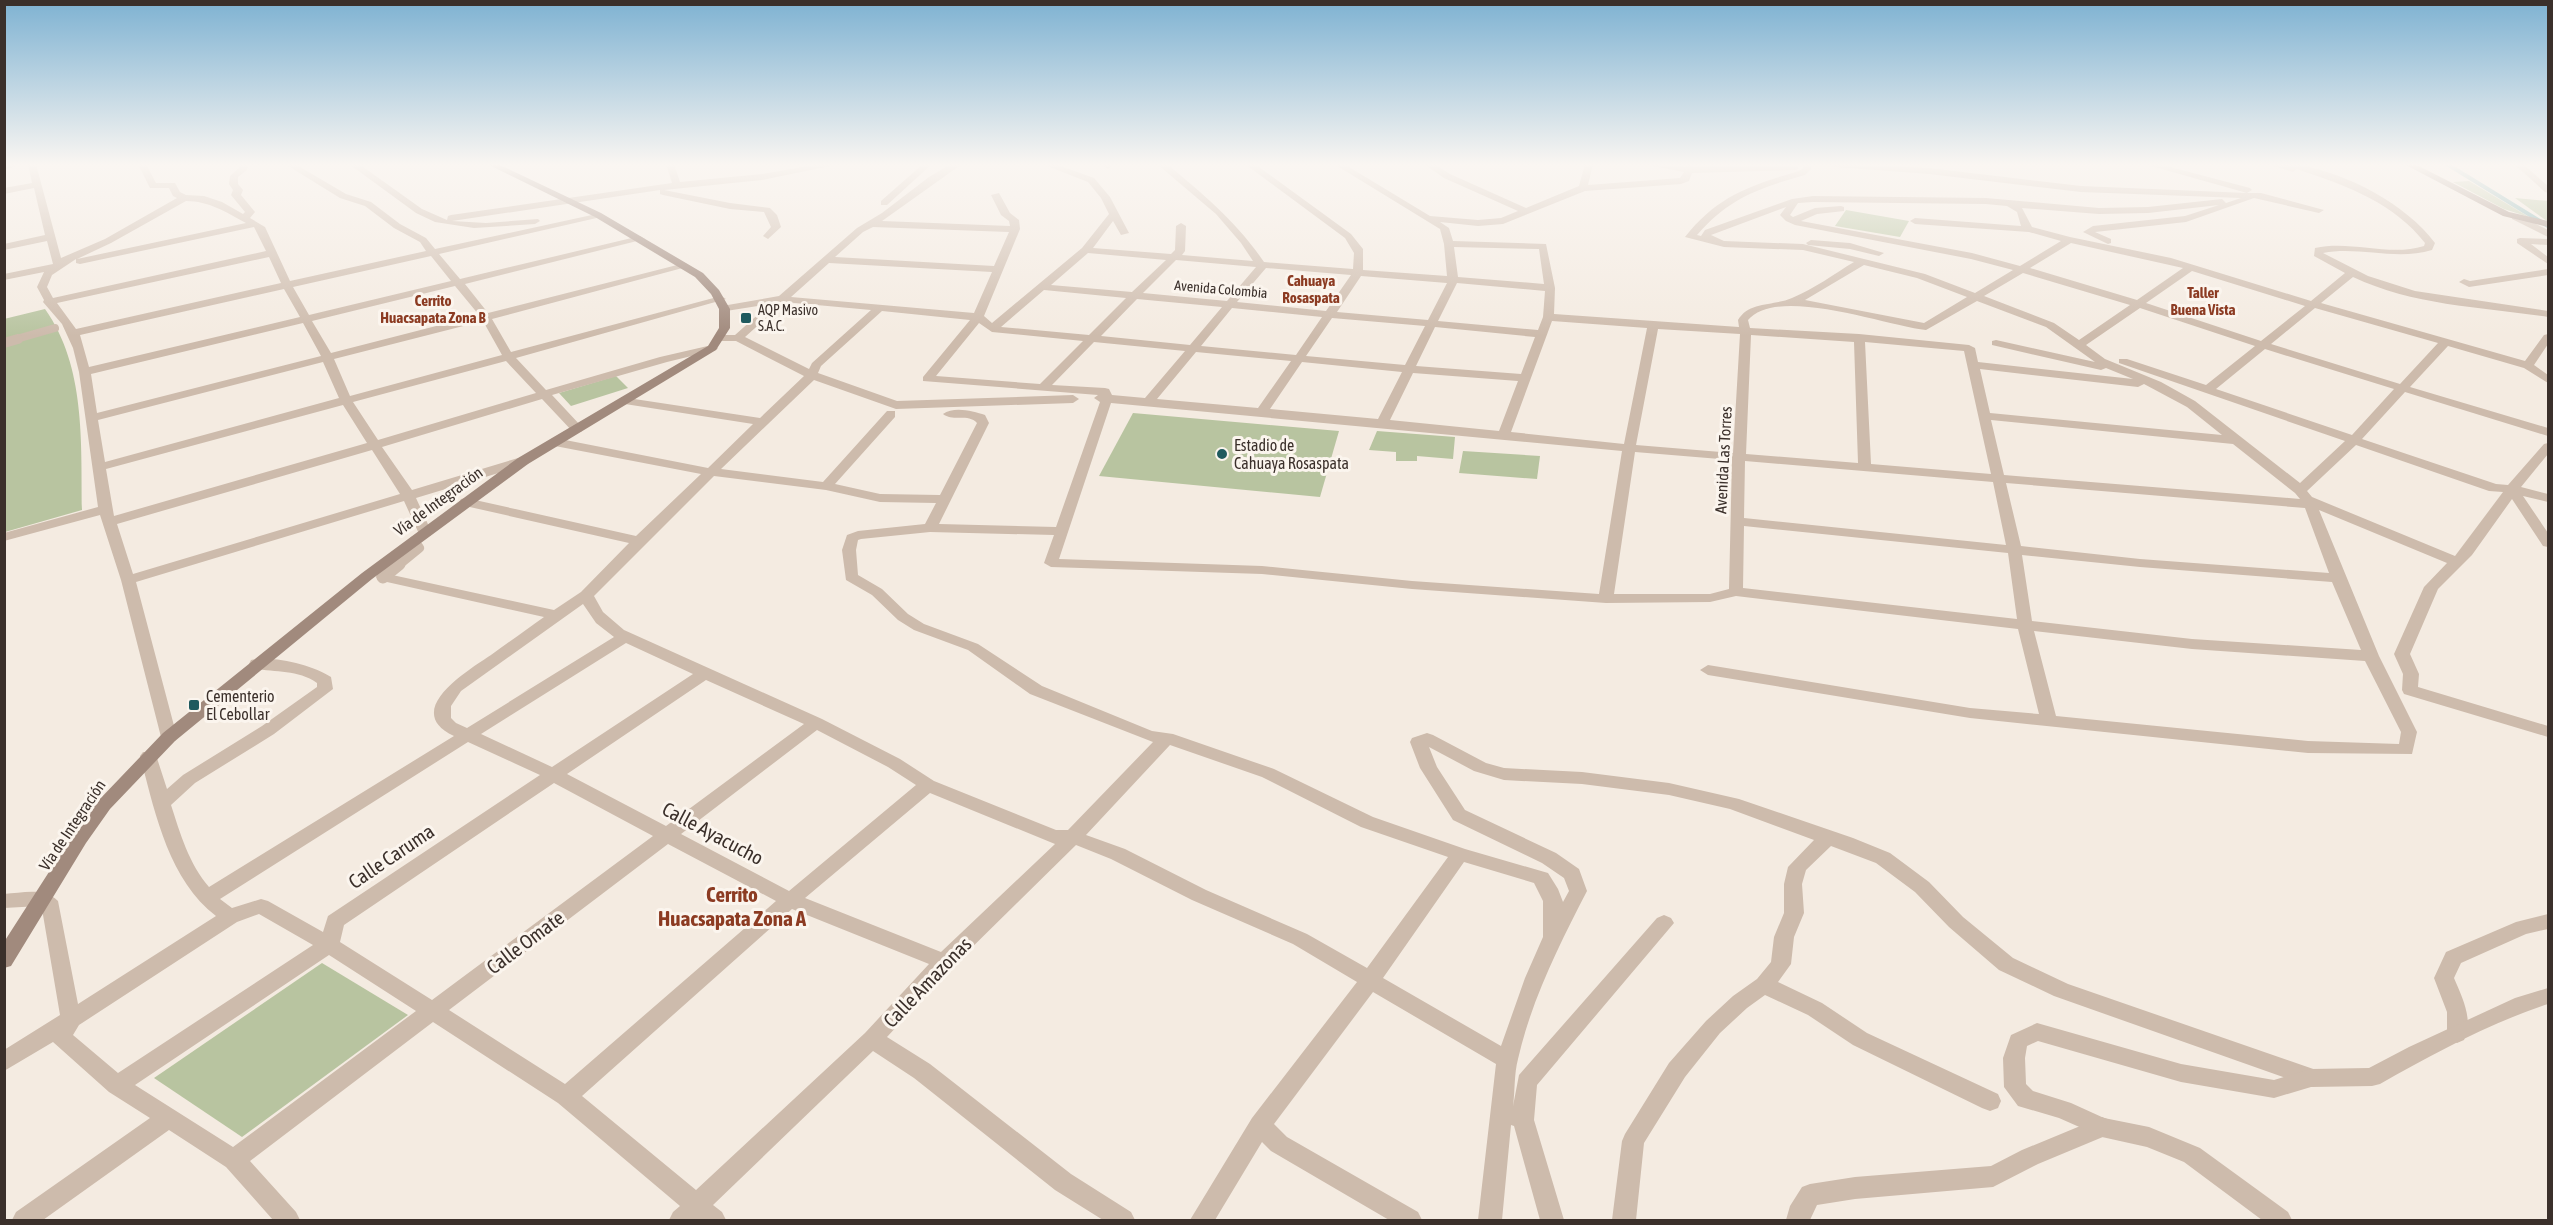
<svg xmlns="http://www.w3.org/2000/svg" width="2553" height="1225" font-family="'Asap Condensed',sans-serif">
  <rect width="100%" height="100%" fill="#f4ebe1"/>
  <!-- green -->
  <g fill="#b8c4a0">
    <polygon points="2469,181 2529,217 2504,209 2453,182"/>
    <polygon points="2515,198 2548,201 2548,221 2547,221"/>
    <polygon points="1846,210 1909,221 1900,237 1835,226"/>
    <path d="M45,309C86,367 81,443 82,510L5,532L4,319Z"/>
    <polygon points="616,376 628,388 571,406 559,393"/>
    <polygon points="1133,413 1339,431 1320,497 1099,476"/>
    <polygon points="1377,431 1455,437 1453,459 1417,456 1417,461 1396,461 1396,452 1369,450"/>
    <polygon points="1463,451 1540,456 1537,479 1459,473"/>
    <polygon points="322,963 408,1015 242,1137 154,1078"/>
  </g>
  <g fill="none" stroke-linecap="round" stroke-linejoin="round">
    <!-- stream -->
    <polyline stroke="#7fb0b2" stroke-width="4" points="2447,164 2548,226"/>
    <!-- pedestrian-far2 -->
    <polyline stroke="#cdbbac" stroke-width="8" points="13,340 55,328"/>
    <!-- pedestrian-far1 -->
    <g stroke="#cdbbac" stroke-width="10">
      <polyline points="4,343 18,339"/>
      <polyline points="397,566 419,548 414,541"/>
    </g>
    <!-- pedestrian -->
    <polyline stroke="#cdbbac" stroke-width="13" points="383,577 399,564"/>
    <!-- minor -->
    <g fill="#cdbbac" fill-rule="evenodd">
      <polygon points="4,164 23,164 4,170"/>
      <path d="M28,164H36L61,258L105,239L177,198L173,196L169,188H150L138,164H146L156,183H175L180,192L186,195L204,196L222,202L243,214L245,212L231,195L233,190L229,184L230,176L240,167V164H248L247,170L238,177V184L243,190L241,195L255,212L250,218L265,227L290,281L426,251L420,242L394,228L365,206L340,198L285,164H295L346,194L371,202L400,224L426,238L435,249L601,213V217L439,254L460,279L640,236L645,239L465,284L488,313L685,263L690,266L492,319L511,352L721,296L726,299L516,358L546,390L660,357L712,345L718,348L716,350L667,362L552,395L581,426L583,429L581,432H573L542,399L382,447L412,490L518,458L523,457L529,461L528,464L416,498L432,533L430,536H420L404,501L136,582L177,737L175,741H163L161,737L121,580L100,515L4,541V533L98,507L79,372L73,348L62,324L43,302L44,300L37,287L44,272L4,280V274L53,264L47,241L4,250V244L45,235L34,188L4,194V188L32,183ZM186,201C209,201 226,212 246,223L77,259L111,243ZM254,227L266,251L53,298L47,287L52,275L76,259V263L80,264ZM431,256L451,281L309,315L293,287ZM269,257L281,283L76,329L57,303ZM455,286L479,315L331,353L312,321ZM284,289L300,317L89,367L80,335ZM483,321L502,355L350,396L334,359ZM303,323L321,356L97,413L91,374ZM506,361L536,393L378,440L353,402ZM323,362L339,398L105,462L98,420ZM343,405L367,443L114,516L106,469ZM372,450L400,494L133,574L117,524Z"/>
      <polygon points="349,164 359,164 422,209 447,220 448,216 451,215 672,183 666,164 674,164 680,182 762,174 820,164 840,164 762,180 664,190 730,203 770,208 777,215 781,227 768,239 763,236 771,227 764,212 730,209 663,195 660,194 660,190 452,221 486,223 538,219 540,221 535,224 474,228 435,222 416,213"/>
      <polygon points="923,164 932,164 887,205 881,205 881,201"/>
      <path d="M951,164H962L882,221L1010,226L1009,221L1001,215L991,195L999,193L1010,213L1019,220L1020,229L984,316L992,323L1082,248L1109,214L1101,198L1088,182L1042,164H1055L1094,178L1110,197L1129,233L1121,235L1113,221L1093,248L1171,254L1175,250L1176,226L1181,223L1186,226L1185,251L1182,255L1253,261L1241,243L1216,214L1157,164H1167C1204,195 1236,221 1264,262L1353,269L1354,253L1345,238L1245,164H1255L1351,234L1363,249V270L1447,276L1444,244L1440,229L1334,164H1344L1430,216L1478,220L1501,218L1518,211L1444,178L1424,164H1434L1450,174L1526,208L1579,186L1585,164H1593L1588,185L1680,178L1684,172L1642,164L1685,167L1686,164H1694L1693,167L1798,165V169L1795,170L1692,173L1689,181L1681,184L1585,191L1503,224L1478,226L1440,222L1449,228L1453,241L1546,244L1555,288L1554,314L1739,327L1738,320C1749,301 1774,306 1792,298C1814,289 1834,274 1854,262L1803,250L1724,247L1685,237C1717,196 1751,185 1799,171L1803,168V164H1811V169L1805,175C1759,188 1729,198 1697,235L1701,236L1705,230L1792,199L1813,196L1986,198L2099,208L2148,207L2222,199L2226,203L2241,198L2081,192L1929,174L1835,167L1831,164L1929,168L2081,186L2247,193L2144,164H2159L2250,188L2252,190L2247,193H2261L2324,210L2319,213L2254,198L2186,222L2095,232L2111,239V243L2108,244L2083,232L2093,226L2185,216L2219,205L2148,213L2099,214L2022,208L2032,227L2070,237L2171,258L2311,301L2345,273L2314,256L2315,248C2352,240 2389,257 2424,246L2425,243C2395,204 2348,186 2302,171L2297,169L2293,172L2268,164C2278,164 2290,163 2300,165C2348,174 2406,204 2435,243L2432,250C2396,261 2359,246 2323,253L2368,276L2415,291L2548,311V317C2483,307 2414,306 2353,277L2321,303L2525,361L2544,335L2548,334V344L2534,365L2548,375V383L2524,368L2448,346L2410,387L2548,428V436L2405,392L2362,439L2496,484L2508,485L2544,444L2548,443V454L2521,487L2548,494V502L2523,496L2548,533V547L2543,546L2512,499L2472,555L2438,589L2410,654L2419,674L2418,687L2548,726V737L2404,694L2402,690L2403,674L2394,654L2424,587L2447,563L2319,510L2379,656L2417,732L2412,754L2308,753L1970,718L1708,675L1700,670L1708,665L1970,708L2039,714L2018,629L1736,596L1710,602L1606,603L1412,589L1262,574L1051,567L1044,563L1054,535L930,532L861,539L858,540L856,550L858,575L882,589L908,614L924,624L978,644L1042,686L1152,731L1173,734L1274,769L1373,817L1465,849L1548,873L1558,889L1563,902L1569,891L1564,878L1542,863L1453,820L1420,768L1410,742L1412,738L1427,733L1433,735L1486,763L1504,768L1582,772L1669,783L1739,799L1853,838L1890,853L1929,882L1963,917L2013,958L2068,984L2319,1071L2322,1078L2319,1085L2311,1087L2054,996L1999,970L1949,927L1915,892L1876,863L1831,846L1806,870L1802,884L1804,913L1794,937L1791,964L1778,982L1822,1003L1867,1033L1998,1094L2001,1101L1998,1108L1990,1111L1982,1108L1853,1045L1808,1015L1765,995L1747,1008L1720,1033L1685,1077L1644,1143L1636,1220H1612L1622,1141L1625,1134L1669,1063L1706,1021L1733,996L1757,979L1771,962L1774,937L1784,913V884L1788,867L1814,840L1730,809L1669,795L1582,784L1504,780L1474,771L1429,747L1437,767L1465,810L1556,853L1579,869L1587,891C1560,943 1531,1001 1518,1059C1514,1074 1515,1091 1513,1106L1519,1075L1657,918L1664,915L1671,918L1674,923L1537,1085L1534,1120L1564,1220H1540L1514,1126L1511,1125L1502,1220H1478L1496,1064L1373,992L1274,1124L1287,1137L1418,1212L1422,1220H1389L1271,1151L1262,1142L1215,1220H1190L1252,1118L1357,982L1293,944L1192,900L1111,859L1076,845L951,968L887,1037L930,1064L1071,1174L1131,1212L1135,1220H1103L1055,1190L914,1078L873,1051L713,1205L722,1212L726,1220H669L673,1212L680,1206L558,1103L433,1022L250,1161L296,1212L300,1220H273L226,1167L169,1130L43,1220H12L16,1212L150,1118L109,1092L53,1042L4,1071V1050L60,1015L42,909L40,906L4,908V894C23,893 44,887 58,901L78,1004L216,916C168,879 155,812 140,756L143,752H155L167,789L183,775L262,726L317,687V683C297,669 274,673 251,668L249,664L251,660C273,655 313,665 331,677L333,689L274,734L195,783L171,805C180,833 189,864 209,887L454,736C401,711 467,671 491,655C509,642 526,630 544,617L378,580L376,577L378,574L383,573L554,610L581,592L629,543L461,505L459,502L461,499L466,498L636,536L701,474L555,446L549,442L551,439L555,438L708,468L753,424L625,404L621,403V397L760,418L804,376L736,341H722L716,338L722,335H735L770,304L726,311L722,310V306L779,296L857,228L882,213L929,177ZM1813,202L1986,204L2007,206L2017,212L2021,226L1915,218L1910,221L1915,224L2029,232L2061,241L2020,266L1972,253L1801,221L1817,214L1844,211V207L1841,206L1815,208L1793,217L1790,215L1798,203ZM1786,207L1780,215L1786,221L1795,225L1971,259L2013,270L1975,293L1925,274L1803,244L1724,241L1711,235ZM873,227L1009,232L994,266L835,257L863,232ZM2071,243L2183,268L2137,300L2030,268ZM1454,247L1539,249L1544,284L1458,277ZM1088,253L1166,260L1132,292L1051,285ZM1176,260L1256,267L1227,301L1143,293ZM829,263L992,272L974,313L791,297ZM1864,265L1917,278L1967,297L1924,323L1805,300ZM1266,268L1351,275L1326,311L1237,302ZM2192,271L2305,306L2261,341L2146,303ZM2023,273L2130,305L2079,340L2054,323L1984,296ZM1361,276L1447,283L1428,320L1337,312ZM1457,283L1545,291L1543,317L1538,330L1438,321ZM1044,290L1126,298L1089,335L1001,327ZM1137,299L1222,307L1190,345L1101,336ZM1977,301L2046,327L2095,362L1996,340L1992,341V345L2101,370L2106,368L2133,379L1978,362L1975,348L1969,345L1859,334L1750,328L1748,320C1777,285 1887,326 1926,330ZM784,302L871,310L812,363L809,369L745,337ZM1232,308L1322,317L1296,355L1201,346ZM2140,308L2255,346L2206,385L2127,359H2119V363L2345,441L2300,483L2195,401L2161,382L2105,359L2086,345ZM2315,308L2438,343L2400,384L2271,344ZM882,311L970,320L923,377V381L1098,395L1094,398L1100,402L1056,527L939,524L989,423L985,415C973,411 954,406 943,414C953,422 968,413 977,423L940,495L880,494L835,484L895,417V411H887L823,482L721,469L814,380L896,409L1073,403L1079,399L1073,395L897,401L818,373L821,366ZM1332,318L1425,326L1405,365L1306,356ZM1552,321L1647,328L1624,444L1511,432ZM979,323L992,332L1083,341L1040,384L936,376ZM1435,327L1535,337L1521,374L1416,366ZM1658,329L1740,334L1733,453L1636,445ZM1751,335L1854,342L1858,463L1746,454ZM1094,342L1185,351L1145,398L1112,395L1109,389L1105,388L1052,385ZM1865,342L1964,351L1991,474L1871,464ZM2265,349L2394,389L2352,435L2216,389ZM1196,352L1291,361L1258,408L1157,399ZM1302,362L1402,372L1378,419L1270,409ZM1980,369L2138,387L2144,384L2187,407L2222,435L1990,413ZM1413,373L1518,381L1499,431L1390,420ZM1111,403L1622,451L1599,594L1412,581L1262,566L1059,559ZM1991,420L2233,444L2295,493L2300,499L2004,475ZM2356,445L2489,491L2503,492L2455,556L2312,497L2307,491ZM1635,452L1732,460L1729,589L1710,594H1614ZM1745,461L1993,482L2006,545L1744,518ZM714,476L826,490L880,502L936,503L925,524L858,531L847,535L842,550L846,580L872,595L898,620L914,630L968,650L1030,694L1153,742L1068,830H1056L934,781L900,759L822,719L624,630L603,612L594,596ZM2006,483L2305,508L2329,573L2140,559L2021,546ZM1744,526L2008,553L2017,619L1743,588ZM2022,555L2140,567L2332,582L2361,650L2192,639L2032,621ZM583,604L596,623L614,637L467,728L456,723L451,718V706L461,691ZM2034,631L2192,649L2365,661L2401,732L2399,744L2308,741L2056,716ZM626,643L693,674L552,767L481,734ZM706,680L804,724L666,826L567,774ZM817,730L888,767L916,785L789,891L681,834ZM468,742L540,775L328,916L323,932L268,901L261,899L232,908L220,899ZM1170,745L1262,777L1361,827L1448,857L1367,968L1307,934L1206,890L1125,849L1086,835ZM554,783L653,836L432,1000L340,942L344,925ZM930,793L1055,844L941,952L805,898ZM668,844L776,901L565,1084L449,1010ZM1464,862L1534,883L1543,901V937L1525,978L1501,1046L1383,978ZM792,909L929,964L865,1033L696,1190L582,1096ZM259,914L313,945L118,1073L73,1035L79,1025L237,922ZM329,955L416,1011L233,1147L135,1085Z"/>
      <polygon points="1101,164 1111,164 1112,166 1108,169"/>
      <polygon points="2514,164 2523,164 2548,186 2548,193 2545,192"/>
      <polygon points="2520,238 2548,239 2548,245 2531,244 2548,257 2548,264 2517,243 2517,239"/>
      <polygon points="1811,240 1850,243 1884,253 1879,256 1850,249 1808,245 1806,243"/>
      <polygon points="2548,269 2548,275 2469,287 2459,282 2464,279 2470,281"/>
      <path d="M2548,914V929L2526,934L2461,963L2454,978C2462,997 2474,1020 2464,1040L2457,1043L2450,1040L2447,1034V1012L2434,978L2446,952L2516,922Z"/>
      <polygon points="2102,1117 2110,1120 2113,1127 2110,1134 2038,1164 1993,1187 1855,1199 1817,1205 1810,1220 1786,1220 1790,1206 1802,1187 1810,1184 1855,1177 1991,1166 2022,1150"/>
    </g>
    <!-- tertiary -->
    <g fill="#cdbbac" fill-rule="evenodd">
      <polygon points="2512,215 2518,215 2548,230 2548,237 2512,219"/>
      <path d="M2548,988V1004C2490,1023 2433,1054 2380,1084L2372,1086L2311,1087L2274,1098L2181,1082L2038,1041L2027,1046L2025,1058L2026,1084L2033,1091L2071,1103L2104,1118L2149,1127L2200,1148L2288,1212L2292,1220H2262L2184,1162L2147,1147L2102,1137L2059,1118L2018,1106L2004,1087L2003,1058L2011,1035L2037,1023L2181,1064L2274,1080L2311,1069L2369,1068L2409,1047L2515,998Z"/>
    </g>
    <!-- secondary -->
    <g fill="#a18a7d" fill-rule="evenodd">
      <polygon points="487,164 498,164 601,213 703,273 719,290 730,309 730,328 716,350 528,464 372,579 175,741 110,809 86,843 11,966 4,968 4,942 74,833 98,801 163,733 362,573 518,458 708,346 719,328 719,309 711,294 695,277 595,217"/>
      <polygon points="2404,164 2415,164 2509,212 2548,221 2548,227 2503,216"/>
    </g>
  </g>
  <!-- sky -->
  <linearGradient id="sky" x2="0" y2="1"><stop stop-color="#7eb2d2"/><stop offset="0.49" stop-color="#faf6f2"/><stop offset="1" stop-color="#faf6f2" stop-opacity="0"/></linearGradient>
  <rect width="2553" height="336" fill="url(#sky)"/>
  <!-- markers -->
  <g fill="#1f5a5e" stroke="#fbf5ee" stroke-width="2">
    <rect x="740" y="312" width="12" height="12" rx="3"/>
    <circle cx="1222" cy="454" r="6"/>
    <rect x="188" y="699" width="12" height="12" rx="3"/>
  </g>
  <g text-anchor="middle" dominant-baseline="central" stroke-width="6" stroke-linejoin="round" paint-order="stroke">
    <!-- far-street labels -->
    <g font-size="14" fill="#3b302b" stroke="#fbf5ee">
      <text transform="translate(1221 289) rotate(5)">Avenida Colombia</text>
    </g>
    <!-- far-poi labels -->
    <g font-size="14" fill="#3b302b" stroke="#fbf5ee" text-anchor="start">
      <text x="758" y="310">AQP Masivo<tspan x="758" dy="16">S.A.C.</tspan></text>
    </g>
    <!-- far-neighbourhood labels -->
    <g font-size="15" font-weight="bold" fill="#8c3b22" stroke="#fbf5ee">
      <text x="1311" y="280">Cahuaya<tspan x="1311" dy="17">Rosaspata</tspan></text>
      <text x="2203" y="292">Taller<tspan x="2203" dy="17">Buena Vista</tspan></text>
      <text x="433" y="300">Cerrito<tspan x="433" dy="17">Huacsapata Zona B</tspan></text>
    </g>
    <!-- poi labels -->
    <g font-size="16" fill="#3b302b" stroke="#fbf5ee" text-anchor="start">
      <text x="1234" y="445">Estadio de<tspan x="1234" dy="18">Cahuaya Rosaspata</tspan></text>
      <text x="206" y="696">Cementerio<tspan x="206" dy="18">El Cebollar</tspan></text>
    </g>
    <!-- street labels -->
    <g font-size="16" fill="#3b302b" stroke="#fbf5ee">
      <text transform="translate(1723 460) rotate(-87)">Avenida Las Torres</text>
      <text transform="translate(438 501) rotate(-36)">Vía de Integración</text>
      <text transform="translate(72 825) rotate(-56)">Vía de Integración</text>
    </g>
    <!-- near-street labels -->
    <g font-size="20" fill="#3b302b" stroke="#fbf5ee">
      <text transform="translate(713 833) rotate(28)">Calle Ayacucho</text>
      <text transform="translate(391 856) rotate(-34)">Calle Caruma</text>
      <text transform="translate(525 942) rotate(-37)">Calle Omate</text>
      <text transform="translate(927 982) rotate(-46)">Calle Amazonas</text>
    </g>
    <!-- near-neighbourhood labels -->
    <g font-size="21" font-weight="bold" fill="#8c3b22" stroke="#fbf5ee">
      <text x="732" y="894">Cerrito<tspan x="732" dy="24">Huacsapata Zona A</tspan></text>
    </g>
  </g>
  <!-- border -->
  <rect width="2553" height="1225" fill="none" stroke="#3b302b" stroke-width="12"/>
</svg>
